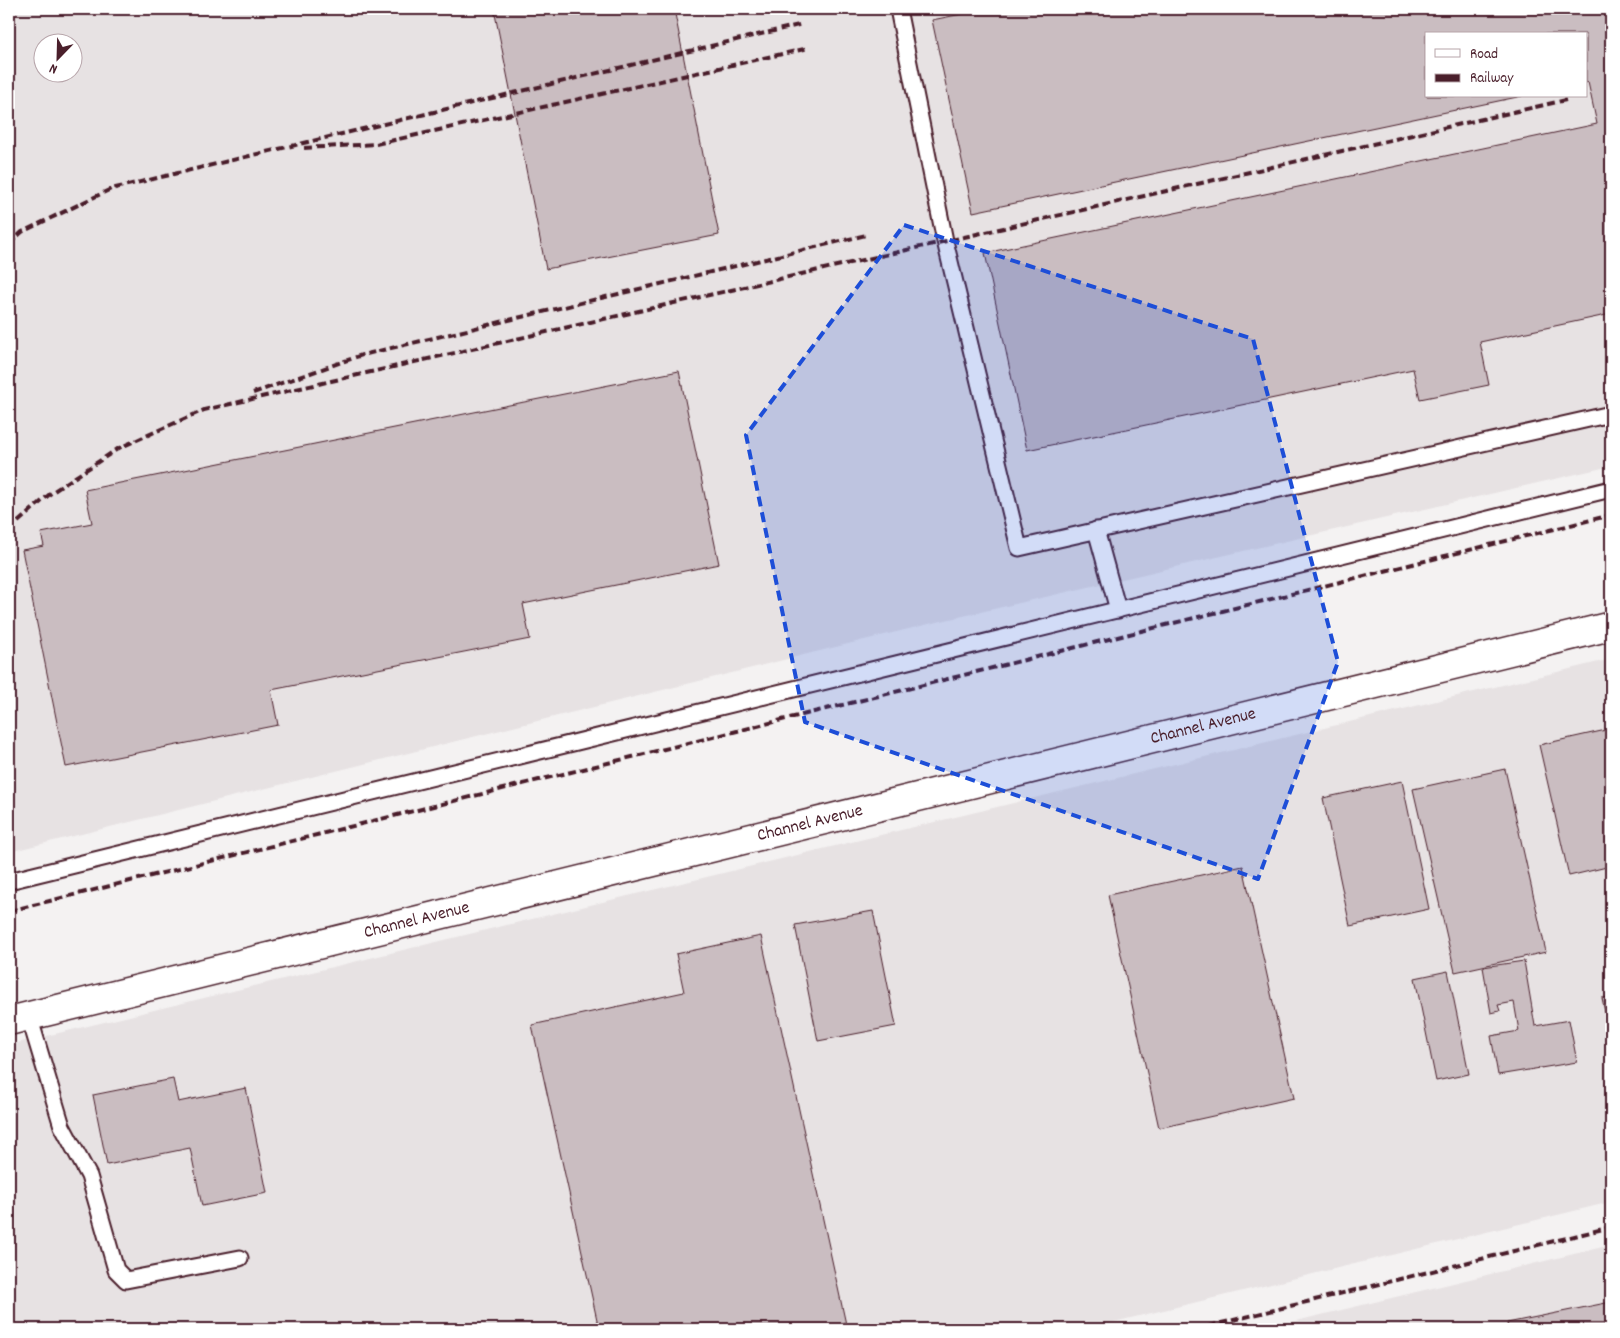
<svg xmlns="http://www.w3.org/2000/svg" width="1620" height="1338" font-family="Dekko,sans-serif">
  <rect width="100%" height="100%" fill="#f4f2f2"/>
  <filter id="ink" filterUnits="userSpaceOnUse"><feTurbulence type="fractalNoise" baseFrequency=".02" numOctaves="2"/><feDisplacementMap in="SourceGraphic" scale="10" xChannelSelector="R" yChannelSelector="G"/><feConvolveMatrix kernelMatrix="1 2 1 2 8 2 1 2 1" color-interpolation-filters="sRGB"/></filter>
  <g filter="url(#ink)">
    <!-- built -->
    <g fill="#e7e2e3" fill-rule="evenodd">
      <path d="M9,9H1611V466L933,623L9,852ZM1426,34H1586V96H1426ZM42,42H72V72H42Z"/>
      <polygon points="1611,659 1611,1202 1085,1329 9,1329 9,1045"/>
      <polygon points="1611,1245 1611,1329 1263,1329"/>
    </g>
    <!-- building -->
    <g fill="#cabdc1" stroke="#4a1f2b">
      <polygon points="494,9 674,9 719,235 546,269"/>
      <polygon points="987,9 1611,9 1611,314 1480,342 1489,385 1420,399 1413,369 1027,450 985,253 1597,124 1588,82 1586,83 1586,34 1426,34 1426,96 1522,96 973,212 932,20"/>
      <polygon points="679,371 719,564 523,604 530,639 271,690 278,725 66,767 22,550 44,546 41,533 92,523 85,490"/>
      <polygon points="1606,730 1611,754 1611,866 1569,876 1539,745"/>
      <polygon points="1505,769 1546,952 1455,972 1413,789"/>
      <polygon points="1402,781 1429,909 1350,926 1323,798"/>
      <polygon points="1243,866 1294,1098 1159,1128 1108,895"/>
      <polygon points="873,911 896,1026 818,1041 795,925"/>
      <polygon points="761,936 847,1329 599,1329 532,1025 684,992 676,954"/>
      <polygon points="1524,961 1535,1026 1569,1020 1577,1062 1498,1075 1491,1036 1519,1031 1514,1002 1498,1005 1500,1011 1491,1013 1483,967"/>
      <polygon points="1448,971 1469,1074 1436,1081 1415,978"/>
      <polygon points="1611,997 1611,1040 1602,998"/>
      <polygon points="173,1079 178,1102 246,1088 267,1193 202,1206 190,1148 107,1165 93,1095"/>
      <polygon points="1611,1302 1611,1329 1508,1329 1507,1323"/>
    </g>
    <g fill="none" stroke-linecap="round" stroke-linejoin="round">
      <defs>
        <g id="service">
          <polyline points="898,9 945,241 1019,548 1611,414"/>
          <polyline points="1096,530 1118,610"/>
          <polyline points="9,881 1611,489"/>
          <polyline points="29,1016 62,1126 89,1176 116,1270 126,1280 240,1258"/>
        </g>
        <g id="minor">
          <path id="s1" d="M9,1021L1611,626"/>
        </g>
      </defs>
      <!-- service casing -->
      <use href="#service" stroke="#4a1f2b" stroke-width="19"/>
      <!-- minor casing -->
      <use href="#minor" stroke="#4a1f2b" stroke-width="31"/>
      <!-- service -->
      <use href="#service" stroke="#fff" stroke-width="15"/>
      <!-- minor -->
      <use href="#minor" stroke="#fff" stroke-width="28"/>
      <!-- rail -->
      <g stroke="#4a1f2b" stroke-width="4" stroke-dasharray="8 4" stroke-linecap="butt">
        <polyline points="304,148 376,144 809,48"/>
        <polyline points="9,244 22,232 111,189 803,24"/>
        <polyline points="253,393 362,355 866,235"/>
        <polyline points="9,530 51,493 119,448 204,410 1566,100"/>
        <polyline points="9,911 1611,515"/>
        <polyline points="1197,1329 1611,1227"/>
      </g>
    </g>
  </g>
  <!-- marked area -->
  <path fill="#1d4ed8" fill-opacity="0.2" stroke="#1d4ed8" stroke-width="4" stroke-dasharray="10 6" stroke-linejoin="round" d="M904,225L1253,339L1338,662L1258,879L805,722L746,435Z"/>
  <g text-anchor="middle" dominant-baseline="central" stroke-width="5" stroke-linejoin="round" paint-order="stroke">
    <!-- street labels -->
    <g font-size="18" fill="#4a1f2b" stroke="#fff">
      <text stroke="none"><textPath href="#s1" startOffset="1230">Channel Avenue</textPath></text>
      <text stroke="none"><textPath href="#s1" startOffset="825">Channel Avenue</textPath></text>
      <text stroke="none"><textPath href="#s1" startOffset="420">Channel Avenue</textPath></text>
    </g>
  </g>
  <!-- margin -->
  <rect width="1620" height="1338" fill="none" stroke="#fff" stroke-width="30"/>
  <rect x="15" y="15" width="1590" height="1308" fill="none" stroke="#4a1f2b" stroke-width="2" filter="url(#ink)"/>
  <!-- legend -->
  <rect x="1425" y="32" width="162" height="65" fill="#ffffff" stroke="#b7a5aa"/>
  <rect x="1435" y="49" width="25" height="8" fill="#ffffff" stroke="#b7a5aa"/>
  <text x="1470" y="58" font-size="15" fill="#4a1f2b">Road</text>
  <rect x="1435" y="74" width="25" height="8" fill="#4a1f2b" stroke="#b7a5aa"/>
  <text x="1470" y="82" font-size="15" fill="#4a1f2b">Railway</text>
  <!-- north arrow -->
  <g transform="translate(58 58) rotate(203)"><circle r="24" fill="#ffffff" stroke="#b7a5aa"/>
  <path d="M0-4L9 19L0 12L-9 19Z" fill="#4a1f2b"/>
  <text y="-8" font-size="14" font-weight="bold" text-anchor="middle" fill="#4a1f2b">N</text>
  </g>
</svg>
